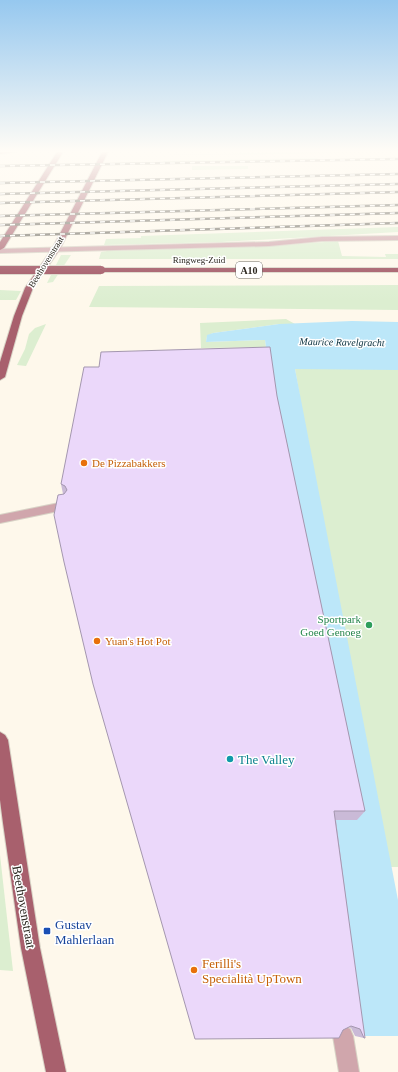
<svg xmlns="http://www.w3.org/2000/svg" width="398" height="1072" font-family="'Times New Roman',serif">
  <rect width="100%" height="100%" fill="#fef8eb"/>
  <!-- green -->
  <g fill="#dceed0">
    <polygon points="299,152 398,153 163,155 286,152"/>
    <polygon points="317,158 318,159 163,162 164,161"/>
    <polygon points="192,166 248,166 248,169 192,170"/>
    <polygon points="398,227 398,232 221,242 104,245 106,239 141,238 141,236"/>
    <polygon points="338,241 342,256 386,257 385,254 398,254 398,259 99,259 101,252 107,251 273,246"/>
    <polygon points="61,255 71,255 53,282 47,283"/>
    <polygon points="398,285 398,310 89,307 99,286"/>
    <polygon points="0,290 21,291 16,300 0,300"/>
    <polygon points="286,319 295,324 279,324 213,333 207,336 206,342 265,340 266,347 201,348 200,323"/>
    <polygon points="46,324 26,366 17,365 25,349 29,334 35,328"/>
    <polygon points="398,368 398,867 382,867 295,369"/>
    <polygon points="0,855 13,971 0,970"/>
  </g>
  <!-- water -->
  <polygon fill="#bce7f9" points="352,321 398,322 398,370 295,369 398,900 398,1036 360,1036 265,340 206,342 207,335 213,333 279,324"/>
  <g fill="none" stroke-linecap="round" stroke-linejoin="round">
    <defs>
      <g id="minor">
        <polygon points="398,236 398,240 322,241 269,246 0,253 0,249 269,242 322,237"/>
        <polygon points="64,502 68,503 70,506 68,509 0,523 0,515"/>
        <polygon points="343,1026 350,1029 353,1036 359,1072 339,1072 333,1036 336,1029"/>
      </g>
      <g id="major">
        <polygon points="57,152 63,152 4,248 0,250 0,242"/>
        <polygon points="102,152 108,152 60,249 33,288 22,316 5,377 0,380 0,362 14,316 25,288 52,249"/>
        <polygon points="0,732 5,735 8,740 40,948 66,1072 46,1072 21,948 3,823 0,800"/>
      </g>
      <g id="highway">
        <polygon points="0,152 15,152 0,154"/>
        <polygon points="98,268 398,268 398,272 101,272 97,270"/>
      </g>
    </defs>
    <!-- minor casing -->
    <use href="#minor" stroke="#d8d3c6" stroke-width="2"/>
    <!-- major casing -->
    <use href="#major" stroke="#d8d3c6" stroke-width="2"/>
    <!-- highway casing -->
    <use href="#highway" stroke="#d8d3c6" stroke-width="2"/>
    <!-- minor -->
    <use href="#minor" fill="#d0a6ac" fill-rule="evenodd"/>
    <!-- major -->
    <use href="#major" fill="#a8606d" fill-rule="evenodd"/>
    <!-- highway -->
    <use href="#highway" fill="#984656" fill-rule="evenodd"/>
    <defs>
      <g id="rail">
        <polyline points="0,166 398,159"/>
        <polyline points="0,183 398,174"/>
        <polyline points="0,194 398,184"/>
        <polyline points="0,203 398,192"/>
        <polyline points="0,216 398,205"/>
        <polyline points="0,225 398,213"/>
        <polyline points="0,236 398,223"/>
      </g>
    </defs>
    <!-- rail casing -->
    <use href="#rail" stroke="#6d695f" stroke-width="2.5"/>
    <!-- rail -->
    <use href="#rail" stroke="#fff" stroke-width="1.5" stroke-dasharray="5" stroke-linecap="butt"/>
    <defs>
      <polyline id="highway-bridge" points="0,270 101,270"/>
    </defs>
    <!-- highway-bridge casing -->
    <use href="#highway-bridge" stroke="#d8d3c6" stroke-width="10" stroke-linecap="butt"/>
    <!-- highway-bridge -->
    <use href="#highway-bridge" stroke="#984656" stroke-width="8"/>
  </g>
  <!-- wall -->
  <polygon fill="#cabad7" points="277,396 365,811 357,820 336,820 364,1038 355,1036 351,1028 348,1027 63,494 61,484"/>
  <!-- building -->
  <polygon fill="#ebd8fa" stroke="#a497af" points="270,347 277,396 365,811 334,811 365,1038 364,1038 360,1029 351,1026 343,1030 339,1038 195,1039 93,684 64,562 54,515 58,495 64,494 67,490 65,486 61,484 84,367 99,367 101,352"/>
  <!-- sky -->
  <linearGradient id="sky" x2="0" y2="1"><stop stop-color="#96c8ef"/><stop offset="0.5" stop-color="#fffcf6"/><stop offset="1" stop-color="#fffcf6" stop-opacity="0"/></linearGradient>
  <rect width="398" height="302" fill="url(#sky)"/>
  <!-- markers -->
  <g fill="#e8710a" stroke="#fff" stroke-width="1.5">
    <circle cx="84" cy="463" r="4"/>
    <circle cx="97" cy="641" r="4"/>
    <circle cx="194" cy="970" r="4"/>
  </g>
  <circle fill="#2e9e5b" stroke="#fff" stroke-width="1.5" cx="369" cy="625" r="4"/>
  <circle fill="#0f9aa8" stroke="#fff" stroke-width="1.5" cx="230" cy="759" r="4"/>
  <rect fill="#1a4fb4" stroke="#fff" stroke-width="1.5" x="43" y="927" width="8" height="8" rx="2"/>
  <g text-anchor="middle" dominant-baseline="central" stroke-width="3" stroke-linejoin="round" paint-order="stroke">
    <!-- far-street labels -->
    <g font-size="9" fill="#2c2820" stroke="#fff">
      <text x="199" y="260">Ringweg-Zuid</text>
      <text transform="translate(46 262) rotate(-58)">Beethovenstraat</text>
    </g>
    <!-- shield labels -->
    <rect fill="#fff" stroke="#6b6863" stroke-width="1" x="236" y="262" width="26" height="16" rx="3"/>
    <g font-size="10" font-weight="bold" fill="#2c2820">
      <text x="249" y="270">A10</text>
    </g>
    <!-- far-water labels -->
    <g font-size="10" font-style="italic" fill="#082f3d" stroke="#fff">
      <text transform="translate(342 342) rotate(1)">Maurice Ravelgracht</text>
    </g>
    <!-- food labels -->
    <g font-size="11" fill="#c56008" stroke="#fff" text-anchor="start">
      <text x="92" y="463">De Pizzabakkers</text>
      <text x="105" y="641">Yuan's Hot Pot</text>
    </g>
    <!-- leisure labels -->
    <g font-size="11" fill="#27864d" stroke="#fff" text-anchor="end">
      <text x="361" y="619">Sportpark<tspan x="361" dy="13">Goed Genoeg</tspan></text>
    </g>
    <!-- near-culture labels -->
    <g font-size="13" fill="#0d838f" stroke="#fff" text-anchor="start">
      <text x="238" y="759">The Valley</text>
    </g>
    <!-- near-street labels -->
    <g font-size="13" fill="#2c2820" stroke="#fff">
      <text transform="translate(24 907) rotate(80)">Beethovenstraat</text>
    </g>
    <!-- near-transit labels -->
    <g font-size="13" fill="#164399" stroke="#fff" text-anchor="start">
      <text x="55" y="924">Gustav<tspan x="55" dy="15">Mahlerlaan</tspan></text>
    </g>
    <!-- near-food labels -->
    <g font-size="13" fill="#c56008" stroke="#fff" text-anchor="start">
      <text x="202" y="963">Ferilli's<tspan x="202" dy="15">Specialità UpTown</tspan></text>
    </g>
  </g>
</svg>
